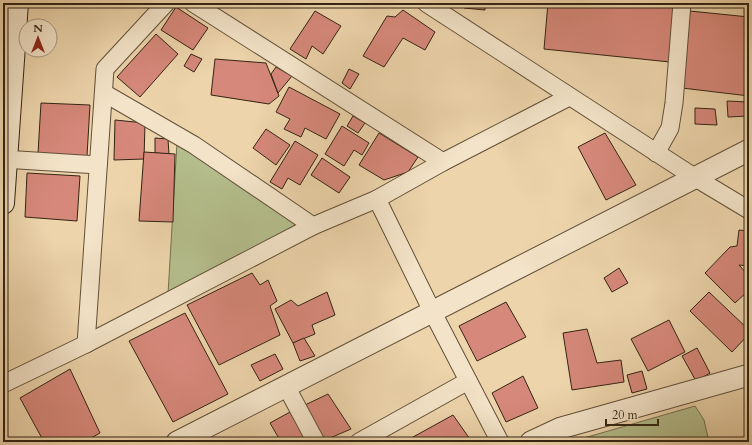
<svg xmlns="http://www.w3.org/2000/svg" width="752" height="445" font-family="Cardo,serif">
  <rect width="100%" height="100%" fill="#edd4ab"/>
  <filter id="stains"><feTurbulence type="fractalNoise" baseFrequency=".005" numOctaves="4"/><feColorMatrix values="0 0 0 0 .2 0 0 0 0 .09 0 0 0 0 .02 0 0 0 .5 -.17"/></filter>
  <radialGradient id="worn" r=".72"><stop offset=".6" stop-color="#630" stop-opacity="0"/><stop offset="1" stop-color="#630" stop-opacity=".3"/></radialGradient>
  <!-- green -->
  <g fill="#b4bd8c" stroke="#747050">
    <polygon points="177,143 299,227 168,294"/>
    <polygon points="695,406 704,420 709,442 570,442"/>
  </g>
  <!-- building -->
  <g fill="#d6887a" stroke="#332413">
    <polygon points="464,3 485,3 485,10 464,8"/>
    <polygon points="548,3 674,3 670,62 544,49"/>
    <polygon points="176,7 208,28 193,50 161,30"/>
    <polygon points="403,10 435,32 425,50 403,38 384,67 363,56 387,16 395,17"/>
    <polygon points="315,11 341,26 323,54 312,46 306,59 290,49"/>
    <polygon points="690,11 749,17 749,96 682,88"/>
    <polygon points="156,34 178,54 140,97 117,77"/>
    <polygon points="191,54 202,59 194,72 184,66"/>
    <polygon points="215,59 266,63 279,96 269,104 211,95"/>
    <polygon points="276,67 292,76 278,93 271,74"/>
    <polygon points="349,69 359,74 350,89 342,83"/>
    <polygon points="289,87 340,114 326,139 305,128 301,137 284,129 290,119 276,112"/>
    <polygon points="727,101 749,102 749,116 728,117"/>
    <polygon points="41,103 90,105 87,156 38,153"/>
    <polygon points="695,108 715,109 717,125 695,124"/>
    <polygon points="353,116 365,123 358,133 347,126"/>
    <polygon points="115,120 145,123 144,159 114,160"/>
    <polygon points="342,126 369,143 362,155 354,150 344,166 325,154"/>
    <polygon points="266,129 290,145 276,165 253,148"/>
    <polygon points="379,133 418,157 408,172 384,180 359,165"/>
    <polygon points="605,133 636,185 606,200 578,147"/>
    <polygon points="155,138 168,139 169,154 155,153"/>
    <polygon points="295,141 318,155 300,185 288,178 282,189 270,182"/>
    <polygon points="144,152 175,154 173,222 139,221"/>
    <polygon points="322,158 350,177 339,193 311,175"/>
    <polygon points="27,173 80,176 77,221 25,217"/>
    <polygon points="739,230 749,231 749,266 739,265 749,276 749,290 735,303 705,273 730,247 737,246"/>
    <polygon points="619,268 628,283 612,292 604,278"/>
    <polygon points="252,273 260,285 268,280 277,301 270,306 280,335 219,365 187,305"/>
    <polygon points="327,292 335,315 312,325 315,334 293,343 275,309 291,300 298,306"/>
    <polygon points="709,292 749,330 749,334 732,352 690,311"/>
    <polygon points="506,302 526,337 477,361 459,326"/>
    <polygon points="185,313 228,394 173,422 129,341"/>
    <polygon points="669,320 685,352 648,371 631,339"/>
    <polygon points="587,329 597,363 621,360 624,382 572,390 563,333"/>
    <polygon points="304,338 315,356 300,361 293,343"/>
    <polygon points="697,348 710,373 696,381 682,356"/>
    <polygon points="275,354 283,369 260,381 251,365"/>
    <polygon points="70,369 100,433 84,442 44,442 20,398"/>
    <polygon points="642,371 647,389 632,393 627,375"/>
    <polygon points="523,376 538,408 506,422 492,393"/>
    <polygon points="328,394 351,429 323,441 305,405"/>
    <polygon points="290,412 307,441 281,442 270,423"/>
    <polygon points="453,415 472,442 404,442"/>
  </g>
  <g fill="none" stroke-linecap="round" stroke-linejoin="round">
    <defs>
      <g id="minor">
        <polyline points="193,3 443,162"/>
        <polyline points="426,3 694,177 749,210"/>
        <polyline points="104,93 194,145 313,226"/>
        <polyline points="656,153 670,128 674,103 682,3"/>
        <polyline points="3,159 98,165"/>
        <polyline points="377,199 432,311 500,442"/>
        <polyline points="86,344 105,69 166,3"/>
        <polyline points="3,384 86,344 313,226 377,199 443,162 569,97"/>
        <polyline points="286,386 316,442"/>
        <polyline points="359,442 468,381"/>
      </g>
      <g id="tertiary">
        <polyline points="177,442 749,150"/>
        <polyline points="531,442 561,428 749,375"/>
      </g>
      <polyline id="secondary" points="3,203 17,3"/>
    </defs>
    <!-- minor casing -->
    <use href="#minor" stroke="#625039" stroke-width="19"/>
    <!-- tertiary casing -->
    <use href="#tertiary" stroke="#625039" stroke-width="23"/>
    <!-- secondary casing -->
    <use href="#secondary" stroke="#332413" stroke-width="24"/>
    <!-- minor -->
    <use href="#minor" stroke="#f3e3c8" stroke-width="17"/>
    <!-- tertiary -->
    <use href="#tertiary" stroke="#f3e3c8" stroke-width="21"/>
    <!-- secondary -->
    <use href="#secondary" stroke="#f3e3c8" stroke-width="22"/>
  </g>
  <!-- margin -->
  <rect width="752" height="445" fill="none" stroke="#edd4ab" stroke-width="16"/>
  <rect x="4" y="4" width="744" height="437" fill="none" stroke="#332413" stroke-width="2"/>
  <rect x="8" y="8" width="736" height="429" fill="none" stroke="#332413"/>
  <!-- north arrow -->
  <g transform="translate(38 38)"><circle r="19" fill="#f3e3c8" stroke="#a69780"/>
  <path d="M0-3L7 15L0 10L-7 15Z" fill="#8f2418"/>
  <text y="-6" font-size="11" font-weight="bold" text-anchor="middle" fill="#332413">N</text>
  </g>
  <!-- scale -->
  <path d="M606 419v6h52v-6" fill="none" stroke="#332413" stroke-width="2"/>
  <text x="612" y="419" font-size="12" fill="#332413" stroke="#f3e3c8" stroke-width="3" paint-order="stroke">20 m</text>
  <rect width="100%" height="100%" filter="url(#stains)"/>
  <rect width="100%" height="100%" fill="url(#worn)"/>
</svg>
